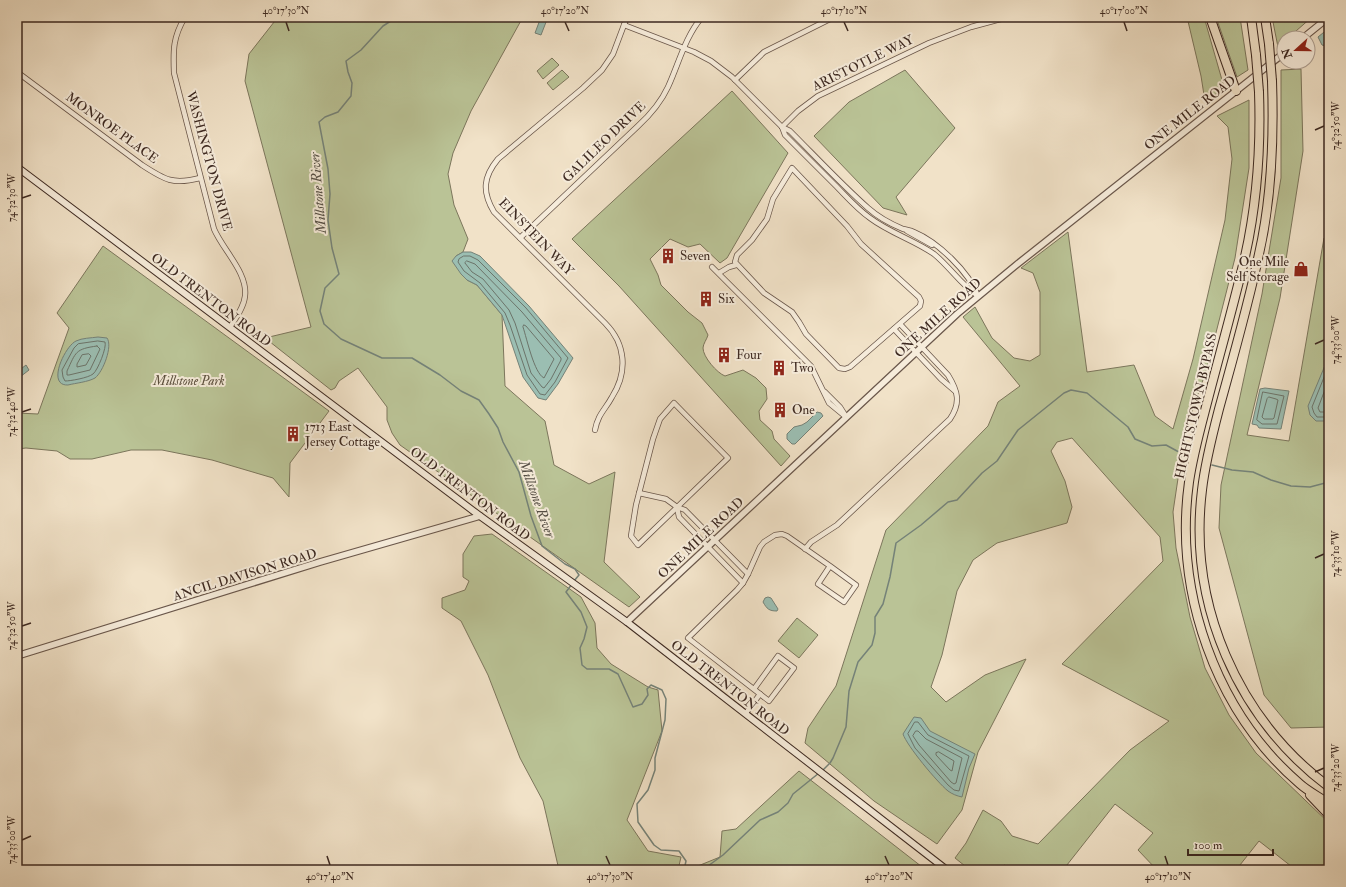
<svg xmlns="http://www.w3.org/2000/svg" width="1346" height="887" font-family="'IM FELL Double Pica',serif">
  <rect width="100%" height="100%" fill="#f1e2c8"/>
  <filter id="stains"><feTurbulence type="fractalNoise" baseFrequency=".005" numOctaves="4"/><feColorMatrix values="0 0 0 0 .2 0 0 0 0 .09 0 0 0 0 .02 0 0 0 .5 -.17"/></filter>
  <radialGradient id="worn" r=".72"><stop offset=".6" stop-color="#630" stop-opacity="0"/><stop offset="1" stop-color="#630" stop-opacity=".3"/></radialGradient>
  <!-- green -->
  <g fill="#bac396" stroke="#7c765c">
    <polygon points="278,17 523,17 471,111 453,153 448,174 454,205 468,239 463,252 456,256 467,280 477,285 502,315 505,386 545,421 554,465 589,484 615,472 604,562 640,597 629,607 400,445 392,433 387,420 387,407 358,368 339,381 335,388 331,390 265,338 311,327 245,81 249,54"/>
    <polygon points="1187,17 1204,17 1224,87 1210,99 1204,95 1201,76"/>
    <polygon points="1216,17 1240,17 1248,70 1237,77"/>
    <polygon points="1272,17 1312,17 1288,38 1284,38 1284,42 1278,47"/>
    <polygon points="552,58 559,65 543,79 537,71"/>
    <polygon points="1301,69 1303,151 1280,298 1247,435 1289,441 1324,238 1329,239 1329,727 1291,728 1264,695 1219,528 1221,485 1262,294 1281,178 1281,70"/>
    <polygon points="562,70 569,77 553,90 547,83"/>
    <polygon points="905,70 955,128 896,197 907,215 883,208 814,136 849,102"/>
    <path d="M732,91L788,153L727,258L720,263L700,244L688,247L670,239L650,259L658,275L661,285L688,312L702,323L708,335C707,339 703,344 703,348C703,357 717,373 725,376L743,370L756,378L766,388L767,399L759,411L760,420L772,431L774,439L790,456L781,466L619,286L572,239Z"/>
    <polygon points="1249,100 1249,168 1235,258 1207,368 1188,424 1183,445 1173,512 1176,548 1190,617 1205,668 1229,715 1256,753 1329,823 1329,870 1296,870 1259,841 1236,870 1157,870 1138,850 1153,833 1115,804 1063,870 1013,870 1010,867 1004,865 1000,870 970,870 955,858 966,843 983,810 1001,821 1012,836 1038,844 1130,750 1169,721 1062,664 1163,561 1160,537 1072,438 1057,442 1051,451 1065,481 1072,507 1067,523 997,543 973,560 957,591 942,655 931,687 946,702 985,675 1026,659 978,752 962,810 937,844 874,801 805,743 808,728 836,686 886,530 988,426 998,402 1020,386 963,317 975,307 992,338 1014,358 1030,361 1040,355 1040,292 1033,273 1021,268 1068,232 1087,372 1134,365 1155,416 1173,429 1193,359 1225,220 1232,159 1228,127 1217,116"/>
    <polygon points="103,246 329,411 290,463 289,497 273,478 212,460 162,450 131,450 92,459 70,459 57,451 26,448 17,449 17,413 38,414 69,328 57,313"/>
    <polygon points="492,534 581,597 595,623 597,648 611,664 648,687 658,690 662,731 627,820 648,851 681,857 678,870 559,870 543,801 520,758 488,675 461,621 442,608 442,598 465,590 469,581 463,577 463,554 474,536"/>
    <polygon points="797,618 818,635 799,658 778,641"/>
    <polygon points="799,771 926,870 688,870 720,857 722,831 736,829"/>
  </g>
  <!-- water -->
  <g fill="#9bbeb2" stroke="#758278">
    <polygon points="541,17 548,17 541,35 535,33"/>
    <polygon points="1329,28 1329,47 1322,45 1318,37"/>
    <polygon points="463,252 471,252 480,256 529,306 573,358 558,384 546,400 538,398 523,377 502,315 477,285 467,280 461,274 452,261 456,256"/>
    <path d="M98,337L107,338C113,346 103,372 95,378C88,382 76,383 68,385C46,386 65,346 76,341C82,338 91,338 98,337Z"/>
    <polygon points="1329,345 1329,421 1316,421 1310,415 1308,406 1326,363"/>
    <polygon points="26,365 29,370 20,377 17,372"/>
    <polygon points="1265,388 1289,391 1281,429 1259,428 1257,425 1252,424 1260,389"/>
    <polygon points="817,412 821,413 823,416 795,444 792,444 787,439 787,434 794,427 802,425 807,422"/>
    <path d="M768,597L771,598L778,609L777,611C769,611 767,609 763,602L765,598Z"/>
    <path d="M914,717L921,718L930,731L975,754L969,768L962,797C957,796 952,794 948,791C937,782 907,746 903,734Z"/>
  </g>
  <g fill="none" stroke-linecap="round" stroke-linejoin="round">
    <!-- shore -->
    <g stroke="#6c746a" stroke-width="1">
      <polygon points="464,256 470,256 478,260 526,308 568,358 555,382 545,395 540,394 527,375 510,325 505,313 480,283 464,271 458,262 459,259"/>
      <polygon points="467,261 475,264 522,312 561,358 561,360 551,379 544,388 542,387 531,373 515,323 509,310 483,279 472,272 465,263"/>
      <path d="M524,325L526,326L554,359L544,378C534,373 527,339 523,327Z"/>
      <path d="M98,341L105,342C107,347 98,370 93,374C88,378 70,381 65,381L63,377L62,370L74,348L78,344Z"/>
      <path d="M97,346L100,349L90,370L69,375H67V371C76,352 75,349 97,346Z"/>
      <polygon points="89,354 91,356 86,365 77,367 77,364 82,355"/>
      <polyline points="1329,365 1312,407 1314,413 1317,417 1329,417"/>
      <polyline points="1329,379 1318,408 1320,412 1329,412"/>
      <polygon points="1263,392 1284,396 1277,424 1262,424 1257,420"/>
      <polygon points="1269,397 1276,399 1278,400 1274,418 1273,419 1264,419 1262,417 1267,399"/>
      <polygon points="915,722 918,722 928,735 969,756 959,791 954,790 948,785 915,748 908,734"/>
      <polygon points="916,731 918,731 926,739 962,758 956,783 954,784 951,782 919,745 913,736"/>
      <polygon points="939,752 954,761 952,771 950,770 936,755 936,753"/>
    </g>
    <!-- stream -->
    <g stroke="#758278" stroke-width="1.5">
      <polyline points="397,17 383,26 361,50 346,61 348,72 352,83 351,96 338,112 325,117 319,122 328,169 330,194 328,220 332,248 339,274 325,288 320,311 324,324 341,339 382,358 412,358 440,375 461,391 479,400 489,414 498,428 503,442 519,472 531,516 542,546 565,564 575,569 579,575 574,581"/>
      <polyline points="1212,465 1232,470 1253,472 1271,480 1291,486 1310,487 1329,482"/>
      <polyline points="572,584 566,592 581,612 587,627 584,639 580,648 582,665 587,669 609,669 618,674 633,707 642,704 648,695 647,689 651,685 662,690 666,699 665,720 655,758 655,770 648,790 637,804 638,822 654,845 661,850 679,851 686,861 684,870"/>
      <polyline points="822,771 830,763 833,758 846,727 849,691 858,662 872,645 875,633 875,617 883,604 890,577 896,543 921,525 948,502 957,500 982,473 997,461 1018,430 1064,393 1071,390 1087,393 1128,427 1135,439 1152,446 1166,445 1177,451 1187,454"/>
      <polyline points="697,870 708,866 723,855 760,820 778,812 788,803 793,794 819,773"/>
    </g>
    <defs>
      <g id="minor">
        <path d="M185,17C173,37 173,50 174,73L214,229C223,250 248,273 245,296C244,307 236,318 230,327"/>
        <path d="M624,25L694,52L711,61L732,77L782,127L790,131C816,157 841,184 868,208C878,217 891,224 903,229C907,230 911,230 914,232C938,242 969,272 978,296"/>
        <path d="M17,72L142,165C165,180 173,185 200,178"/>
        <polyline points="735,80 764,52 834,17"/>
        <path d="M782,127L785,135C802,152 818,168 835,185C846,196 857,209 870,218C890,233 914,240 934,254C950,267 961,285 978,296"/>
        <polyline points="782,127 798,111 818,96 929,43 971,27 1008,17"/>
        <polygon points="792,168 847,226 861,244 919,297 921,301 920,306 850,367 845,369 839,368 806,334 799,322 792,312 764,293 735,262 737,255 752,240 767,219 773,199"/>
        <polyline points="907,231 932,245"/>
        <path d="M520,238L638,126C650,115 661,102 668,87C679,63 685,37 702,17"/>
        <polyline points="712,267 811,366 829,403 846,417"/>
        <polyline points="719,273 729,267 736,265"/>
        <polyline points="894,329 941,379 955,391"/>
        <polyline points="825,392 840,407 845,415"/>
        <polygon points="674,403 728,458 638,545 631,536 636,505 653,439 660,419"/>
        <path d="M595,430C598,414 605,410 612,397C628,372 626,344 605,323L494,212C482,192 483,177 498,159L583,88L602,70L613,54L627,17"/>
        <polyline points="639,493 666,499 677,507 685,510 748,574"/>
        <polyline points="677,507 679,517 743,583"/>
        <path d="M805,549L811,542L837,525L950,419C961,403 958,391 948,375L900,324"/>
        <polyline points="754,689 778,656 794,668 769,701 688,638 737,590 743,583 748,574 760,547 764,542 775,535 782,534 787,536 830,566 818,584 844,602 856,585 830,566"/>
        <polyline points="746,713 760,694"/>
      </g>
      <g id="tertiary">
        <polyline points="1303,38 1329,17"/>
        <polyline points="627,622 957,314 1015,266 1284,53"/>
        <polyline points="17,656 320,562 480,516"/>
      </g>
      <polyline id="secondary" points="17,167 480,516 627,622 947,870"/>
      <g id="motorway">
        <polyline points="1210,17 1236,91"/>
        <polyline points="1251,17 1256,55"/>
        <polyline points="1265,17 1269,44"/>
        <path d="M1272,81C1274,139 1272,197 1259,254C1248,306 1233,358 1219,409C1212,436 1205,463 1202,490C1188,604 1237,718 1329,787"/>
        <path d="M1259,92C1261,149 1257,205 1244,261C1233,307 1220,353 1208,399C1201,426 1193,454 1189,482C1174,592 1215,711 1300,784C1309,792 1320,797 1329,804"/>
        <polyline points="1310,795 1329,815"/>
      </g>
    </defs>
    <!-- minor casing -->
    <use href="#minor" stroke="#6a574b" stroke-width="6"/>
    <!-- tertiary casing -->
    <use href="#tertiary" stroke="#6a574b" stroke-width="8"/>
    <!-- secondary casing -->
    <use href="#secondary" stroke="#3d2921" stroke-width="8"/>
    <!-- motorway casing -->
    <use href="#motorway" stroke="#3d2921" stroke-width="10"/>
    <!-- minor -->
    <use href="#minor" stroke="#f6ecdb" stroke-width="4.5"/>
    <!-- tertiary -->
    <use href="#tertiary" stroke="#f6ecdb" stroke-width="5.5"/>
    <!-- secondary -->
    <use href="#secondary" stroke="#f6ecdb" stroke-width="6"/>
    <!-- motorway -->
    <use href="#motorway" stroke="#f1e2c8" stroke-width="8"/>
    <defs>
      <g id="motorway-bridge">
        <polyline points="1269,44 1272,81"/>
        <polyline points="1256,55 1259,92"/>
      </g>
    </defs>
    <!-- motorway-bridge casing -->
    <use href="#motorway-bridge" stroke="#3d2921" stroke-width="10" stroke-linecap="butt"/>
    <!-- motorway-bridge -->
    <use href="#motorway-bridge" stroke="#f1e2c8" stroke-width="8"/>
  </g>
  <!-- ticks -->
  <path fill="none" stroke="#3d2921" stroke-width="1.5" d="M286,22L289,31M565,22L569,31M844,22L848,31M1124,22L1127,31M1315,130L1324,126M22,198L31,195M1315,344L1324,340M22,412L31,409M1315,558L1324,554M22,626L31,623M1315,772L1324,768M22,840L31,836M327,856L330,865M606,856L610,865M885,856L889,865M1165,856L1168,865"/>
  <!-- icons -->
  <defs>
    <symbol id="building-bare" viewBox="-9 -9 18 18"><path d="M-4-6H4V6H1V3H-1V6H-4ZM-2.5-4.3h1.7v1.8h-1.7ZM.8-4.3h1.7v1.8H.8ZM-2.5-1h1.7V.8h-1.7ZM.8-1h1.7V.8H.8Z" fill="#8f2418" stroke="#f6ecdb" stroke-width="2.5" paint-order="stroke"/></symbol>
    <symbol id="shop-bare" viewBox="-9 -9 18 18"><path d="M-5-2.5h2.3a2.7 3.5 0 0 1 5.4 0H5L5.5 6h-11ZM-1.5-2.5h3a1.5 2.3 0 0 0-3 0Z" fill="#8f2418" stroke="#f6ecdb" stroke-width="2.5" paint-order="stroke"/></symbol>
  </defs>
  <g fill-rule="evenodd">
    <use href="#building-bare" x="657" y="245" width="22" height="22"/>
    <use href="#shop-bare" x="1290" y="258" width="22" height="22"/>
    <use href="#building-bare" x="695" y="288" width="22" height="22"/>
    <use href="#building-bare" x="713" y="344" width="22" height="22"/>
    <use href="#building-bare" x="768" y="357" width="22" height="22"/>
    <use href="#building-bare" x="769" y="399" width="22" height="22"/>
    <use href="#building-bare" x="282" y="423" width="22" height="22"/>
  </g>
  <g text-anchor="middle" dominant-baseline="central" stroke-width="4" stroke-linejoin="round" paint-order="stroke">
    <!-- street labels -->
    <g font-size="13" fill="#3d2921" stroke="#f6ecdb">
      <text transform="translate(863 63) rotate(-26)">ARISTOTLE WAY</text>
      <text transform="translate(1190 113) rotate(-38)">ONE MILE ROAD</text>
      <text transform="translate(112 128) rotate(36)">MONROE PLACE</text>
      <text transform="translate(604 142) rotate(-44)">GALILEO DRIVE</text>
      <text transform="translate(209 161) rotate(75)">WASHINGTON DRIVE</text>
      <text transform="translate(536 237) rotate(46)">EINSTEIN WAY</text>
      <text transform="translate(211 300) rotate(37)">OLD TRENTON ROAD</text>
      <text transform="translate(938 318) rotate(-42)">ONE MILE ROAD</text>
      <text transform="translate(1196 406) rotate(-77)">HIGHTSTOWN BYPASS</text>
      <text transform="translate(470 494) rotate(37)">OLD TRENTON ROAD</text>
      <text transform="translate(701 538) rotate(-43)">ONE MILE ROAD</text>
      <text transform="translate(245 575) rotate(-17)">ANCIL DAVISON ROAD</text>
      <text transform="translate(730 688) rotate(38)">OLD TRENTON ROAD</text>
    </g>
    <!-- poi labels -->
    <g font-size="13" fill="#3d2921" stroke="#f6ecdb" text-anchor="start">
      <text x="680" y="256">Seven</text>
      <text x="1289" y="262" text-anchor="end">One Mile<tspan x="1289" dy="15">Self Storage</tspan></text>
      <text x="718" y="299">Six</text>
      <text x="736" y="355">Four</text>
      <text x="791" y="368">Two</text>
      <text x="792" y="410">One</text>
      <text x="305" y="427">1713 East<tspan x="305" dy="15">Jersey Cottage</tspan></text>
    </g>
    <!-- park labels -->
    <g font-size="13" font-style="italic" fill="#5c503e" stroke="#f6ecdb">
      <text x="189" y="381">Millstone Park</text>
    </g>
    <!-- water labels -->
    <g font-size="14" font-style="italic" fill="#544e45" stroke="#f6ecdb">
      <text transform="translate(318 193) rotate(-95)">Millstone River</text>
      <text transform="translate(537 499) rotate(70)">Millstone River</text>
    </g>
  </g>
  <!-- margin -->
  <rect width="1346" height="887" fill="none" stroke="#f1e2c8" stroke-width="44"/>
  <!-- north arrow -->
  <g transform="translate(1296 50) rotate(249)"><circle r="19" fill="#f6ecdb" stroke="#ac9e91"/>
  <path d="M0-3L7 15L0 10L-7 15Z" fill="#8f2418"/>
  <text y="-6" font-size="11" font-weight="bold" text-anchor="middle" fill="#3d2921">N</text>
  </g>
  <!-- scale -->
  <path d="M1188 849v6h85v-6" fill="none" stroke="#3d2921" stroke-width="2"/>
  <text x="1194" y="849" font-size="12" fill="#3d2921" stroke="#f6ecdb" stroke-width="3" paint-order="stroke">100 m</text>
  <rect x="22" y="22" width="1302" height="843" fill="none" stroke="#3d2921" stroke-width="1.5"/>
  <g font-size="10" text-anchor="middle" fill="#3d2921">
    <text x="286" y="14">40°17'30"N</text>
    <text x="565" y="14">40°17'20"N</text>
    <text x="844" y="14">40°17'10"N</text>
    <text x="1124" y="14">40°17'00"N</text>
    <text transform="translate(1335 126) rotate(-90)" y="4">74°32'50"W</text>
    <text transform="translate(11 198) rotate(-90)" y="4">74°32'30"W</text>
    <text transform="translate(1335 340) rotate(-90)" y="4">74°33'00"W</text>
    <text transform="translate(11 412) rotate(-90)" y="4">74°32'40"W</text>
    <text transform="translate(1335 554) rotate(-90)" y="4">74°33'10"W</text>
    <text transform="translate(11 626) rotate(-90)" y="4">74°32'50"W</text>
    <text transform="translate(1335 768) rotate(-90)" y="4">74°33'20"W</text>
    <text transform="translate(11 840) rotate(-90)" y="4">74°33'00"W</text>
    <text x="330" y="880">40°17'40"N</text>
    <text x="610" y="880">40°17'30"N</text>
    <text x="889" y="880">40°17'20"N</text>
    <text x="1168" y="880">40°17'10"N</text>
  </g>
  <rect width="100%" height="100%" filter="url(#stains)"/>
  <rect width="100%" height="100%" fill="url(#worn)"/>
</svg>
